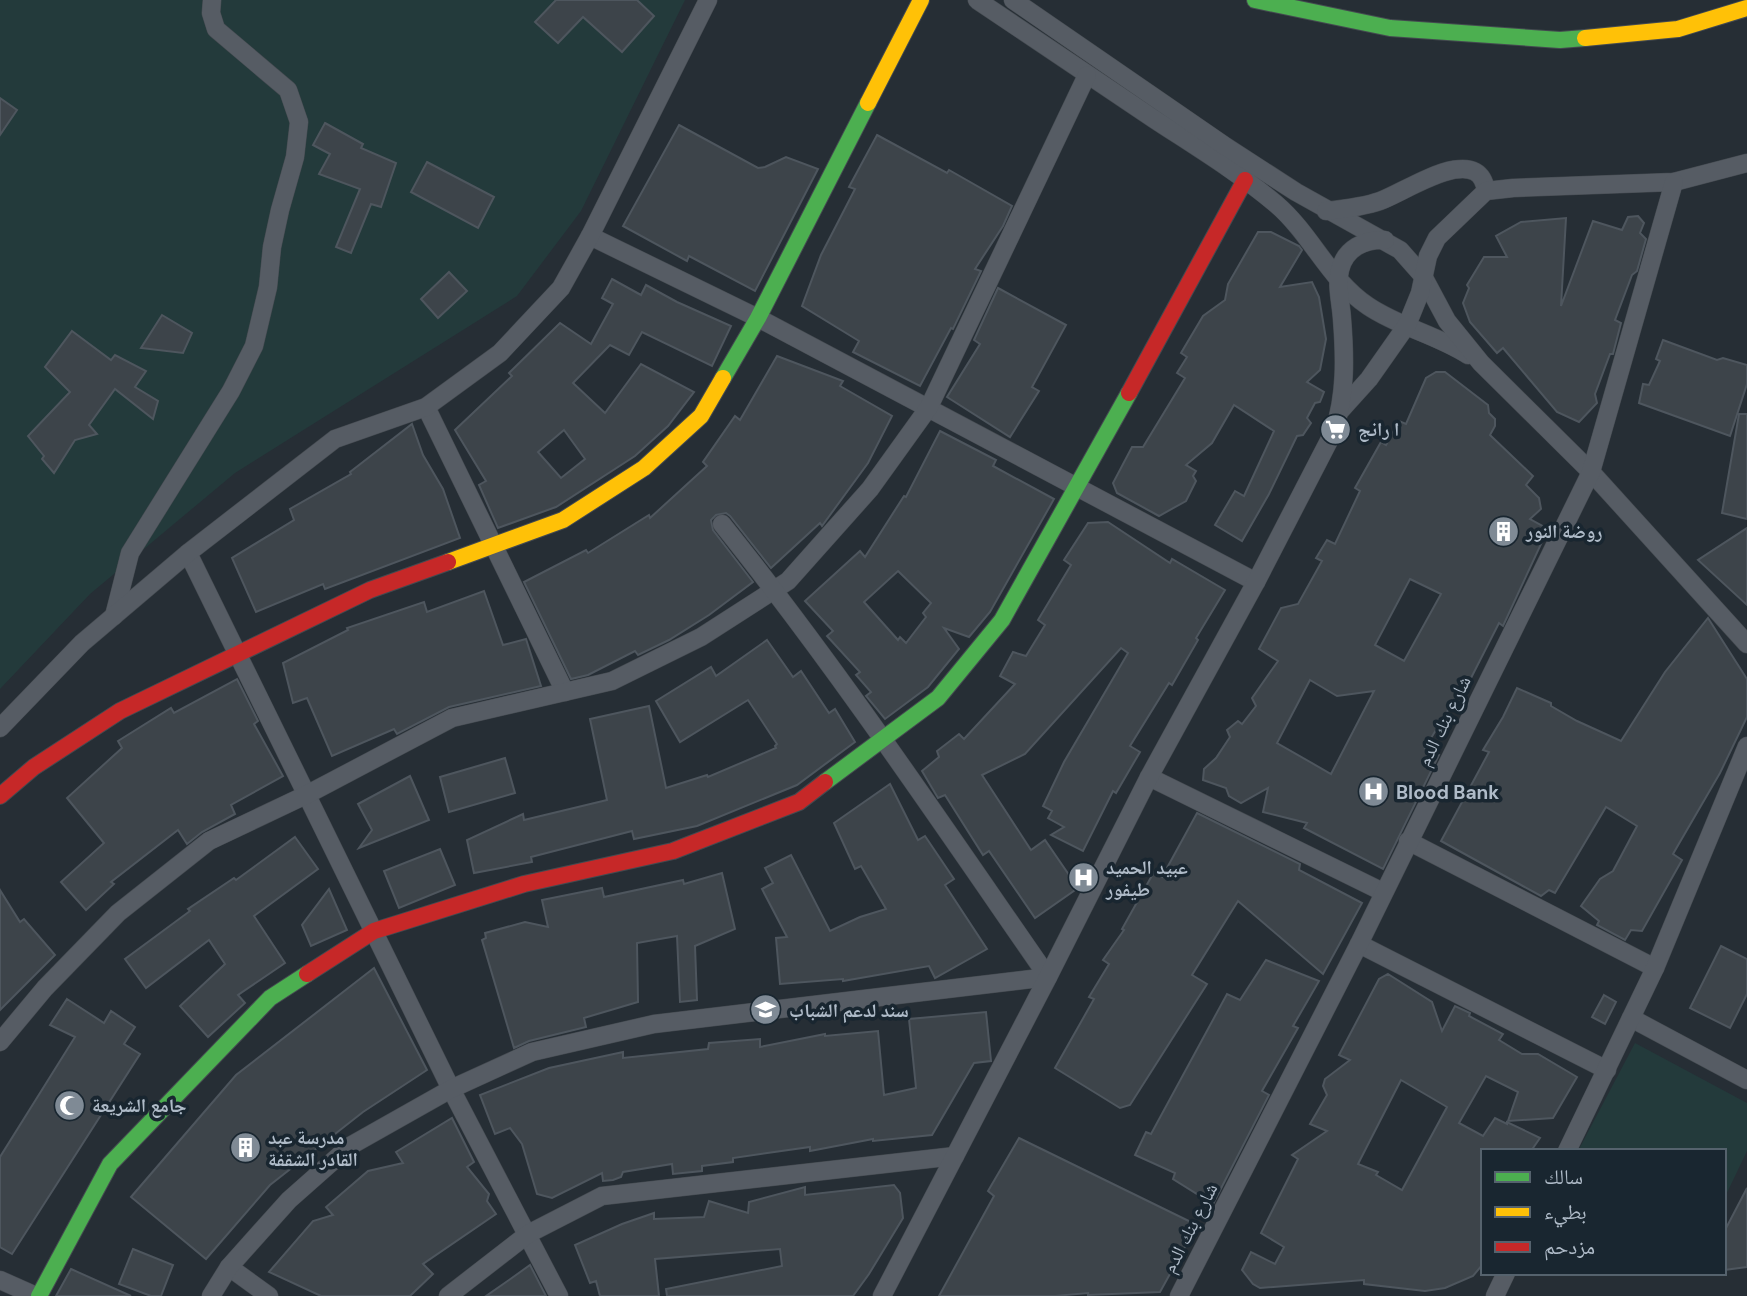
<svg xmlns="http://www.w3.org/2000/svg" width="1747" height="1296" font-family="'DM Sans','Noto Naskh Arabic',sans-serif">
  <rect width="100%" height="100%" fill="#262e35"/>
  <!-- green -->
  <g fill="#233a3b">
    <polygon points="0,0 685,0 581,211 517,296 235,473 90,594 0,689"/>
    <polygon points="1635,1043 1747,1103 1747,1151 1724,1199 1724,1151 1578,1151"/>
  </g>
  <!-- building -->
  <g fill="#3d444a" stroke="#4e565e" stroke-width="2" fill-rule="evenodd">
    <polygon points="556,0 637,0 654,16 622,52 583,17 558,43 535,22"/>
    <polygon points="0,98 17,110 0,135"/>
    <polygon points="325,123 363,144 361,148 396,163 381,207 371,204 351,253 336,247 360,189 319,174 330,154 313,145"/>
    <polygon points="679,125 758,168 765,167 786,157 818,169 755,291 689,256 687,261 623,226"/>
    <polygon points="877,135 947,173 949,170 1012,206 1003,226 975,269 981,271 953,329 951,328 920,386 853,352 859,341 802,306 821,255 855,189 849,187"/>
    <polygon points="427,162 494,197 478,228 411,192"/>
    <polygon points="1638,216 1644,223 1640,233 1646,239 1637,271 1632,275 1615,320 1621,323 1613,354 1610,354 1595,394 1597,403 1579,422 1557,412 1503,348 1497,353 1470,322 1463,303 1469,288 1467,285 1484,257 1507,257 1496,236 1521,222 1566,218 1561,306 1593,221 1622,230 1628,217"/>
    <polygon points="1258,232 1271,232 1299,246 1302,250 1280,287 1312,282 1319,297 1326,339 1320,370 1307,382 1324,392 1320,402 1315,403 1307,418 1311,423 1303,435 1297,436 1269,494 1242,541 1215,525 1235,491 1244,496 1274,431 1234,405 1212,443 1186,465 1196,471 1193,476 1196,481 1186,501 1159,516 1117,493 1113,483 1132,447 1143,447 1185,378 1177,373 1187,357 1181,353 1203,316 1225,300 1228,284"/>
    <polygon points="449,272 467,291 438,318 421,299"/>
    <path d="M612,279L641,295L646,285L677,302L731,326L712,366L642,332L629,355L610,345L573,383L605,413L641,364L694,392L668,426L635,456L556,507L498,528L479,485L486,481L455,430L512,376L509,373L560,323L591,344L613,304L602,298ZM564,430L585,459L561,478L538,452Z"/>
    <polygon points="998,288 1066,325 1032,387 1039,391 1010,437 947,397 980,344 974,340"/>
    <polygon points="162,315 192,333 183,353 141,348"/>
    <polygon points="72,331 111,360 115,355 146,371 135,387 158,401 153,419 115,389 89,425 97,434 75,440 54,473 42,459 44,456 28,436 70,392 45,367"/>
    <polygon points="1663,340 1717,360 1723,358 1747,365 1747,384 1730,436 1639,403 1643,384 1649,385 1660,361 1656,359"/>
    <polygon points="777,356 843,381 840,386 892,416 868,463 822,526 820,523 771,568 730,516 726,513 716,515 711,520 713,530 753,582 709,615 669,640 638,655 635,651 588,675 571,679 524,582 586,550 588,553 649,515 650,518 707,466 703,462 735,416 740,420"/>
    <path d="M1436,372H1445L1488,405L1489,413L1495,419V426L1490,435L1533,476L1526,485L1539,498L1541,509L1530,519L1548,529L1503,626L1499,623L1470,680L1467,679L1425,748L1439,755L1383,869L1304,828L1307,823L1263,812L1268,788L1241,803L1229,796L1226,788L1203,780L1204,769L1216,758L1230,737L1227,730L1238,721L1242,724L1256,706L1252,698L1278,661L1259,649L1281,608L1298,604L1322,561L1316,558L1327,540L1335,544L1360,491L1355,488L1381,442L1386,445L1399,421L1406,424L1426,378ZM1410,579L1441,594L1404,661L1375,645ZM1310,680L1337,696L1374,691L1331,774L1277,743Z"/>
    <polygon points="1739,414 1747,414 1747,519 1722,513"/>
    <polygon points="412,424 423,455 443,489 460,538 325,589 323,584 256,612 232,558 294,520 290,509 351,474 350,472"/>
    <path d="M940,431L996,460L993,466L1054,499L990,612L969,637L944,628L959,649L928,687L885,719L866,696L871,692L856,675L860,672L827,636L833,631L805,601L860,551L865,557L904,496L906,497ZM898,571L931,603L923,613L926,617L906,643L900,637L898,640L864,602Z"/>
    <polygon points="1108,522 1170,563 1172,559 1225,590 1196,638 1198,640 1172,685 1169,683 1130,746 1140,752 1116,793 1113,791 1083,851 1051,835 1064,827 1048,818 1052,811 1043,806 1064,762 1128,653 1121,648 1025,754 982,775 1031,850 1045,840 1078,888 1035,918 989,851 983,855 945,795 938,798 922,771 939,757 937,751 959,734 964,739 1015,684 1000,676 1013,652 1026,656 1045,625 1038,620 1071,565 1064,560 1088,523"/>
    <polygon points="1747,528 1747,605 1698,560"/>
    <polygon points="484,591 503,645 526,639 541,686 449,707 397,734 394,729 332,756 307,698 293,703 283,663 348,630 347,628 424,602 427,612"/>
    <polygon points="1708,618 1747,679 1747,717 1720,773 1673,854 1682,860 1642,931 1631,930 1625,940 1597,925 1599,921 1581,906 1600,879 1613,871 1637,826 1606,807 1555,893 1549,890 1541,896 1441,841 1489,752 1483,750 1503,717 1517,688 1551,703 1551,706 1577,721 1621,741 1665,672"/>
    <polygon points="767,640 793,677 801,671 829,713 835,709 855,742 797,785 697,826 634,839 632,831 531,857 532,862 474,873 467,840 523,814 524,820 607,800 590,719 649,706 666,788 707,775 708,777 776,748 775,746 777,744 748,700 680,742 656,701 711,667 716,676"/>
    <polygon points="237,679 258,721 254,724 283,776 231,805 235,814 202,832 187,844 178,830 111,882 114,884 86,910 61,882 104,843 67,798 122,748 118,741 171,708 174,713"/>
    <polygon points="505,758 515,793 449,812 440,777"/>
    <polygon points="410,776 429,820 359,848 372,830 358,804"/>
    <polygon points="890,784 918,840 925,836 954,879 945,885 987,949 935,978 929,966 843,981 843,979 780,984 776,938 787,937 762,889 773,883 765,868 791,855 830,931 860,917 886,909 861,866 855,869 834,823"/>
    <polygon points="1197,813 1300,864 1299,870 1362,903 1323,974 1238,901 1192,975 1207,984 1130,1105 1120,1108 1055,1068 1094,999 1089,997 1109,964 1103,960 1124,930 1122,929 1154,872 1162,877"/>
    <polygon points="295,837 318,869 254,916 285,963 238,995 245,1003 208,1037 180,1006 225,964 209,940 146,988 125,959 190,911 188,909 234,878 236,880"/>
    <polygon points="440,849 455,885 399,908 384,871"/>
    <polygon points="722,873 735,929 695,946 697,1000 680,1002 677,936 637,943 638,1002 584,1018 586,1027 529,1041 514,1048 482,940 486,938 485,933 525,922 548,927 542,900 602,888 604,897 683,880 684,884"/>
    <polygon points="329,889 347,930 311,946 302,925"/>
    <polygon points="0,890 20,922 24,919 55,955 0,1010"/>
    <polygon points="1721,946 1747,959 1747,994 1730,1028 1690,1008"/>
    <polygon points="1266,960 1319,981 1293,1026 1298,1028 1262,1091 1269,1095 1213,1204 1173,1179 1175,1173 1135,1155 1146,1132 1151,1134 1227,994 1240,1000"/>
    <polygon points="374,968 427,1070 363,1112 270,1185 206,1259 131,1197 236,1075"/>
    <path d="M1388,974L1432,1002L1442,1031L1455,1006L1470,1013L1469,1016L1503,1034L1499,1040L1522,1054H1538L1577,1077L1553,1118L1508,1121L1518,1092L1486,1076L1459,1123L1483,1136L1495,1118L1507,1124V1122L1540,1138L1531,1151H1483V1264L1473,1276L1445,1288L1425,1291L1364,1284V1280L1260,1288L1253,1284L1242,1270L1251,1252L1275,1264L1284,1247L1261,1233L1298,1159L1292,1155L1327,1131L1310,1124L1327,1095L1323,1086L1325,1079L1350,1060L1339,1055L1379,979ZM1401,1080L1447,1107L1402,1190L1376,1175L1378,1172L1358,1164Z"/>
    <polygon points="1604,995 1616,1002 1605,1024 1592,1017"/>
    <polygon points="67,999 104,1023 111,1011 135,1027 124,1044 140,1054 12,1254 0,1247 0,1157 75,1037 50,1025"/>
    <polygon points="986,1012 991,1061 974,1063 932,1135 873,1141 873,1139 810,1151 810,1147 733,1158 733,1162 702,1166 702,1171 673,1174 672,1164 623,1172 621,1177 613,1180 603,1181 602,1173 552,1198 537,1194 522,1144 510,1128 495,1134 480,1095 549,1068 623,1052 623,1058 708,1049 709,1043 760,1039 760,1047 825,1034 825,1036 878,1031 884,1095 916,1088 909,1019"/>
    <polygon points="452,1118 474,1162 467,1167 489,1194 487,1201 496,1214 423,1264 433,1274 410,1296 321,1296 269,1272 313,1221 333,1215 326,1207 368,1171 403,1163 396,1152"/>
    <polygon points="1019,1138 1197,1225 1160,1292 1088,1295 1088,1293 1055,1296 939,1296 994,1196 988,1191"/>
    <polygon points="894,1185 900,1193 903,1218 869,1274 853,1296 667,1296 666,1289 782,1266 780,1249 655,1259 659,1296 600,1296 596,1281 590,1283 575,1245 622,1224 654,1213 654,1219 704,1217 709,1201 748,1213 749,1202 805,1187 805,1195"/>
    <polygon points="1747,1188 1747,1267 1724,1270 1724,1232"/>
    <polygon points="133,1249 173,1265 161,1296 151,1296 119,1284"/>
    <polygon points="530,1265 546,1296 486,1296 509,1280"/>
    <polygon points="71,1269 131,1296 56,1296"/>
  </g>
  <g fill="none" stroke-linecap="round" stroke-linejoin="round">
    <defs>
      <g id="street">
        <path d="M977,0C1036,40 1095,80 1154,119C1195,146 1238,172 1276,204C1312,235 1329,280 1368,306C1399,327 1437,335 1468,355"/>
        <polyline points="1013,0 1225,146 1296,192 1400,250 1423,276 1447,321 1481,363 1591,472 1747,644"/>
        <path d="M1326,211C1344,209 1363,207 1380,201C1406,192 1479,140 1486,191"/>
        <polyline points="590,236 758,318 1256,582"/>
        <polyline points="426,407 565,692"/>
        <polyline points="1341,410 1369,379 1407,325 1420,293 1428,256 1437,238 1486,191 1513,188 1674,182 1747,163"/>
        <polyline points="188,553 451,1089 559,1296"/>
        <polyline points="114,616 130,553 231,391 254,346 268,287 272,247 280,210 295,157 299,122 288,90 216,29 211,13 212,0"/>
        <polyline points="0,728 82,643 188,553 335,439 426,407 500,353 561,288 590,236 708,0"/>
        <polyline points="1149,777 1383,892"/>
        <polyline points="1408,841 1655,968"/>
        <polyline points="1359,944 1607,1070"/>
        <polyline points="1631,1018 1747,1080"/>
        <polyline points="0,1042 45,988 118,913 209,841 308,794 452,718 612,681 701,637 788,581 870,489 929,407 1087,75"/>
        <polyline points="1567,1151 1655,968 1747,746"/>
        <polyline points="229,1267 269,1296"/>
        <polyline points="0,1280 36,1296"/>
        <path d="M211,1296L229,1267L289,1200L350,1146L451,1089L532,1052L654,1024L1048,977C942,824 838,669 722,524"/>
        <polyline points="448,1296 528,1234 602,1196 955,1156"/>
        <path d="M882,1296L1048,977L1149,777L1256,582L1334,431C1346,394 1345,357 1342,319C1341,303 1336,285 1340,270C1345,248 1365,239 1385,240"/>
        <polyline points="1179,1296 1359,944 1591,472 1674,182"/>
        <polyline points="1495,1296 1506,1273"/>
      </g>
      <g id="fast">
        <polyline points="1255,0 1390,28 1560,40 1585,38"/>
        <polyline points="723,378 758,318 868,103"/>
        <polyline points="825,782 938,698 1002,620 1129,393"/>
        <polyline points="39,1296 110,1164 270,998 307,974"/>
      </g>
      <g id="slow">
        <polyline points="1585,38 1678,29 1747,8"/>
        <polyline points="868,103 921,0"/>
        <polyline points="448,562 563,520 644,468 701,416 723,378"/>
      </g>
      <g id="jam">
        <polyline points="1129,393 1245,180"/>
        <polyline points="0,796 34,767 120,711 370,590 448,562"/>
        <polyline points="307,974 374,931 524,884 673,851 799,802 825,782"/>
      </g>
    </defs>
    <!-- street casing -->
    <use href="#street" stroke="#444a50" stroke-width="19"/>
    <!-- fast casing -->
    <use href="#fast" stroke="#444a50" stroke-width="18"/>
    <!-- slow casing -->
    <use href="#slow" stroke="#444a50" stroke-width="18"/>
    <!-- jam casing -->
    <use href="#jam" stroke="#444a50" stroke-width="18"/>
    <!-- street -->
    <use href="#street" stroke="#565c64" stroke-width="18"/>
    <!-- fast -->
    <use href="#fast" stroke="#4caf50" stroke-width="16"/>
    <!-- slow -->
    <use href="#slow" stroke="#ffc107" stroke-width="16"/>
    <!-- jam -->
    <use href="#jam" stroke="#c62828" stroke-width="16"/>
  </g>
  <!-- icons -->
  <defs>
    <symbol id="supermarket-disc" viewBox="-11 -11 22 22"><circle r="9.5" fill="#7f8a95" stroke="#192630"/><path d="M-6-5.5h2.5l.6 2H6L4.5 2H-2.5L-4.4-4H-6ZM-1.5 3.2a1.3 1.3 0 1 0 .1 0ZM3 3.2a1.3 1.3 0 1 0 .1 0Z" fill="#fff"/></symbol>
    <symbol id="building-disc" viewBox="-11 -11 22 22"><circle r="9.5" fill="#7f8a95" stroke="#192630"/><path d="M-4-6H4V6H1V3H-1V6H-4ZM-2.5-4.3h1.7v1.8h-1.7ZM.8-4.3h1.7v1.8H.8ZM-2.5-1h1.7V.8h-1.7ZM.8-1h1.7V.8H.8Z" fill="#fff"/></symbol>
    <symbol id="hospital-disc" viewBox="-11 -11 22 22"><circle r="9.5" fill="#7f8a95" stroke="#192630"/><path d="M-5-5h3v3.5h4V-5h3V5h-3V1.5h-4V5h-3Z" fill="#fff"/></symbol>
    <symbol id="school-disc" viewBox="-11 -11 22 22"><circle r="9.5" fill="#7f8a95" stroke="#192630"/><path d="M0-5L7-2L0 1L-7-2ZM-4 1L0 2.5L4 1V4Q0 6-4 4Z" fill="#fff"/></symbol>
    <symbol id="mosque-disc" viewBox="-11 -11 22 22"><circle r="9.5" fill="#7f8a95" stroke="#192630"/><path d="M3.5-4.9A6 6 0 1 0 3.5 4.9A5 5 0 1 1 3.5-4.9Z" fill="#fff"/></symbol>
  </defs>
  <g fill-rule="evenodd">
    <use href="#supermarket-disc" x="1318" y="412" width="35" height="35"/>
    <use href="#building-disc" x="1486" y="514" width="35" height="35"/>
    <use href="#hospital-disc" x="1356" y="774" width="35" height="35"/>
    <use href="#hospital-disc" x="1066" y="860" width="35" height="35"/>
    <use href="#school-disc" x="748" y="992" width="35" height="35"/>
    <use href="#mosque-disc" x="52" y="1088" width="35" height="35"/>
    <use href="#building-disc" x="228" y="1130" width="35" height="35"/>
  </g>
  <g text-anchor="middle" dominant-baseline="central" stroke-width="7" stroke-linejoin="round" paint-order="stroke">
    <!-- poi labels -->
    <g font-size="19" font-weight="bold" fill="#afbbc8" stroke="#192630" text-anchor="start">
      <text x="1358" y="429">ا رانج</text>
      <text x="1526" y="531">روضة النور</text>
      <text x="1396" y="792">Blood Bank</text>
      <text x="1106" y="867">عبيد الحميد<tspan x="1106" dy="22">طيفور</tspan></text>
      <text x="789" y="1010">سند لدعم الشباب</text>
      <text x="92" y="1105">جامع الشريعة</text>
      <text x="268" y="1137">مدرسة عبد<tspan x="268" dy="22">القادر الشقفة</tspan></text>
    </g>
    <!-- street labels -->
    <g font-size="19" fill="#afbbc8" stroke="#192630">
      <text transform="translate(1444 721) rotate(-64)">شارع بنك الدم</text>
      <text transform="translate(1190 1228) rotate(-63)">شارع بنك الدم</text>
    </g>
  </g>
  <!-- legend -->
  <rect x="1481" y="1149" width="245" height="126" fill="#192630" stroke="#55626d" stroke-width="2"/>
  <rect x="1495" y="1172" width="35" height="10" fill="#4caf50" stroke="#55626d" stroke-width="2"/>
  <text x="1544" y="1184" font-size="21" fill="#afbbc8">سالك</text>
  <rect x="1495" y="1207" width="35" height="10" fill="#ffc107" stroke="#55626d" stroke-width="2"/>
  <text x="1544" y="1219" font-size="21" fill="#afbbc8">بطيء</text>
  <rect x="1495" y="1242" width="35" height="10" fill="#c62828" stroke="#55626d" stroke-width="2"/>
  <text x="1544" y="1254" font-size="21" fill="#afbbc8">مزدحم</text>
</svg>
